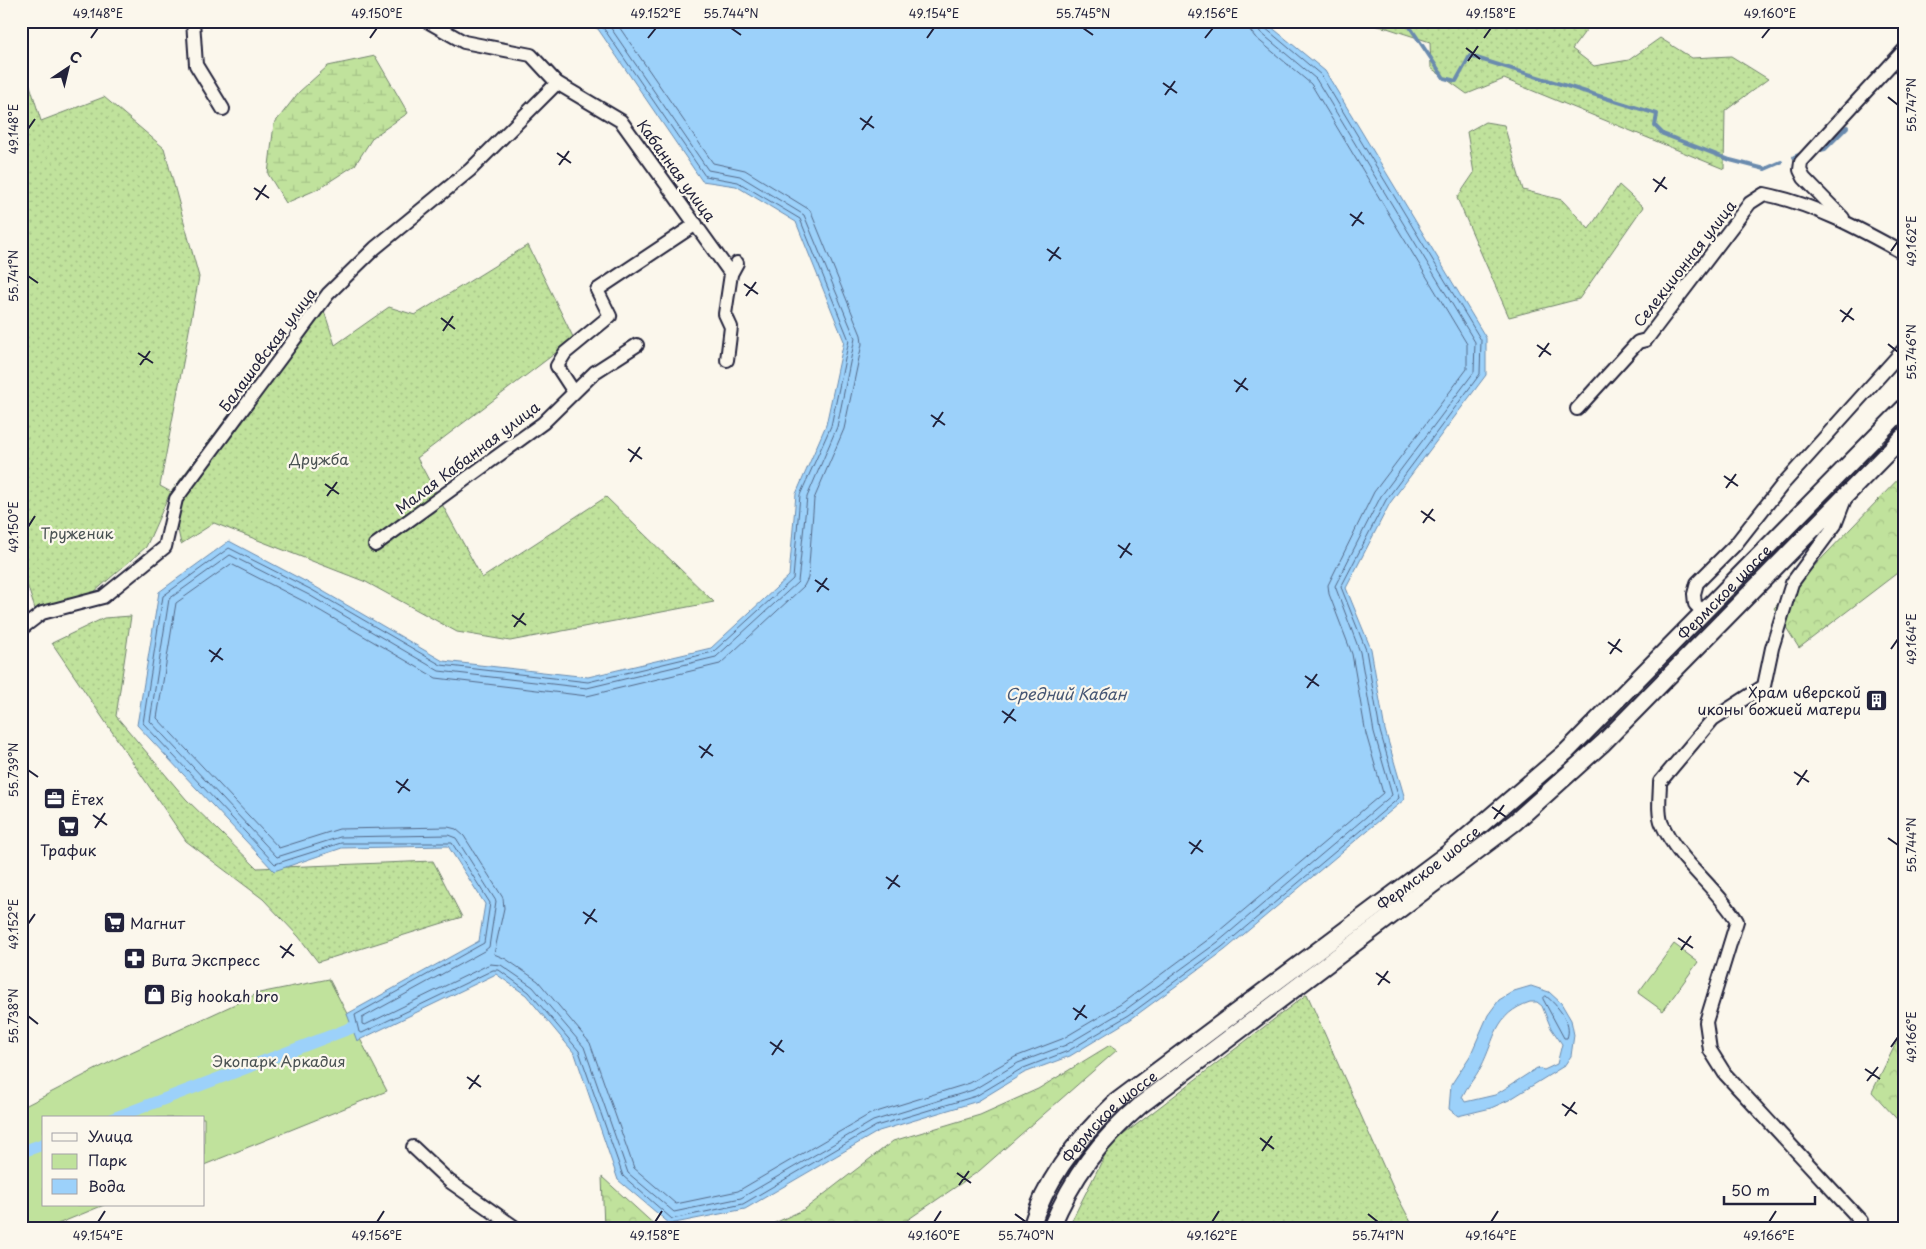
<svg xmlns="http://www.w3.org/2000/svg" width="1926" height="1249" font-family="'Playpen Sans',sans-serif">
  <defs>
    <pattern id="grass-dots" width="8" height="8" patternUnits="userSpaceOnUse" patternTransform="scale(1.25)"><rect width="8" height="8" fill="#c0e29c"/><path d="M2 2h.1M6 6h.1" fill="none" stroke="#a5c287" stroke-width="1.8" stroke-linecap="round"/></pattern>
    <pattern id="forest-crowns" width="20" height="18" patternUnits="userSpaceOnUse" patternTransform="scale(1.25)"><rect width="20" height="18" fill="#c0e29c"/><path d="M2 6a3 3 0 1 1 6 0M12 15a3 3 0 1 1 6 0" fill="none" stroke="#a5c287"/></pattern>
    <pattern id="wetland-marsh" width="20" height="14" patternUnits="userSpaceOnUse" patternTransform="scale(1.25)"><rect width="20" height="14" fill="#c0e29c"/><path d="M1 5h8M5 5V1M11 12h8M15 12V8" fill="none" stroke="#a5c287"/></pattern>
  </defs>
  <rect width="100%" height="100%" fill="#fbf7ec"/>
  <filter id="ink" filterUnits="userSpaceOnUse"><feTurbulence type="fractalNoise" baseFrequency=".02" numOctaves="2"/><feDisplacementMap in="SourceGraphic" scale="10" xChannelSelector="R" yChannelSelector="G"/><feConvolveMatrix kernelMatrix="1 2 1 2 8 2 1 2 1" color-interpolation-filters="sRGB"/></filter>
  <g filter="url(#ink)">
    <!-- grass -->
    <g fill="url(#grass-dots)" stroke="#71826c">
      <polygon points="1353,21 1593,21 1572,49 1594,66 1629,60 1660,38 1692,58 1731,56 1768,79 1725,111 1724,169 1504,79 1467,94 1431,68 1430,42 1387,28"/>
      <polygon points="21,56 41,121 104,97 164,148 199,277 160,486 171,492 319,295 335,345 389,307 415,315 528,245 574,339 417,458 482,578 606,497 714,602 510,641 457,632 366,582 214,523 181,544 170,493 146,547 86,599 35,609 21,566"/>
      <polygon points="1485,122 1504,125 1523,190 1562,200 1589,229 1619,185 1643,207 1579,299 1509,317 1457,198 1474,173 1467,132"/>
      <polygon points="131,616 116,716 186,799 257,868 433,861 462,917 318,962 299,937 263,899 186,841 52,643 104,618"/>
      <polygon points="1307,994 1395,1192 1414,1228 1068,1228 1110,1145"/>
    </g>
    <!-- forest -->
    <g fill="url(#forest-crowns)" stroke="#71826c">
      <polygon points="1905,472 1905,567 1799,648 1774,608"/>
      <polygon points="1905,1025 1905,1128 1872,1092"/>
      <polygon points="1110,1045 1117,1050 979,1171 900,1225 901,1228 764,1228 805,1209 893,1141 980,1115 1038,1089"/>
      <polygon points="602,1177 658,1228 604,1228"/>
    </g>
    <!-- wetland -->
    <polygon fill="url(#wetland-marsh)" stroke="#71826c" points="375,56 408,113 373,137 355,165 318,189 286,203 268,174 274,124 299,92 328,66"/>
    <!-- park -->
    <g fill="#c0e29c" stroke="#71826c">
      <polygon points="1674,944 1698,962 1663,1011 1638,993"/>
      <polygon points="329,979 387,1091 204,1165 204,1118 44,1118 44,1205 104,1205 48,1228 21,1228 21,1108 114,1060 259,993"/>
    </g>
    <!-- water -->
    <g fill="#9cd1fa" stroke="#6b8bae" fill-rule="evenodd">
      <polygon points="580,21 1264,21 1325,71 1486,338 1486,375 1390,503 1346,588 1371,649 1385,730 1405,799 1225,950 1131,1019 1070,1056 1024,1073 978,1101 879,1131 745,1209 670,1224 618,1180 575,1054 526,995 496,974 357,1041 347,1014 479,941 485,904 448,846 342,848 274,871 137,725 159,592 229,541 314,586 443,661 588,677 711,648 789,576 796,494 826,425 844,341 796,222 736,186 702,181 598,29"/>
      <path d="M1531,986L1549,992L1561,1003L1571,1020L1574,1035L1571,1056L1564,1066L1509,1100L1491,1108L1458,1116L1449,1109L1451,1085L1470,1056L1488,1015L1499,1000L1514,991ZM1530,1002H1537L1542,1006L1551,1028L1562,1044L1557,1064L1544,1070L1537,1068L1495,1095L1465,1102L1462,1097C1467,1086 1475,1078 1481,1067C1496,1038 1494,1014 1530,1002Z"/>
    </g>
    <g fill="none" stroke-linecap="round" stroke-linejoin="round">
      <!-- shore -->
      <g stroke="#536887" stroke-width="1">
        <polyline points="592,21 602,26 705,176 738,182 800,219 849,340 831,426 800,495 793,579 713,652 588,682 441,665 312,590 229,548 163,596 143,723 275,864 341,843 452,843 490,903 484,943 355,1015 359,1032 362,1033 493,970 499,970 529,992 579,1051 623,1176 672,1219 743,1204 876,1126 976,1096 1021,1069 1068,1051 1129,1015 1222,947 1399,798 1380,731 1366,650 1341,587 1386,500 1480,374 1481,340 1321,75 1264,27 1262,21"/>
        <polyline points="606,21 708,170 740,176 804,215 855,338 837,427 807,497 798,582 716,657 587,688 439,671 309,595 230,555 169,599 150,721 277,857 340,837 448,835 456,838 496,901 489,947 484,951 362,1018 362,1024 365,1025 490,964 501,965 533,987 584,1047 628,1173 674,1212 741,1198 873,1121 973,1090 1018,1063 1066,1045 1125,1010 1218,942 1392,795 1374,732 1360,652 1335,586 1381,496 1474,372 1475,342 1316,79 1260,32 1256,21"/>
        <polyline points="615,21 713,163 745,170 810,210 861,335 862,344 844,429 814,499 808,578 804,586 720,664 587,696 436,678 305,602 231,564 176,603 157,718 279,848 339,829 448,827 456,829 464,836 503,898 504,908 494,954 506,959 538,981 590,1043 634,1168 676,1204 738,1191 870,1114 970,1083 1015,1057 1062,1039 1121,1004 1213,936 1383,793 1366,734 1352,654 1329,594 1328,585 1374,492 1467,369 1467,344 1311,84 1255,37 1249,29 1248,21"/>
        <path d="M1546,996C1557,1005 1573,1023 1567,1038H1564L1543,999Z"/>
      </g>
      <!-- stream -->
      <g stroke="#6b8bae" stroke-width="4">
        <polyline points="1406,21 1444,78 1456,81 1470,56 1657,114 1655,126 1663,134 1730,160 1765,169 1781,162"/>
        <polyline points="1816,151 1825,149 1847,127"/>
        <polyline points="1794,157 1803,153"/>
      </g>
      <!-- canal -->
      <g stroke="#9cd1fa" stroke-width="12">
        <polyline points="114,1118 351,1028"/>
        <polyline points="21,1152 44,1144"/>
      </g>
      <defs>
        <g id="minor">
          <polyline points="193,21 196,65 223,109"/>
          <polyline points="427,21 464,42 531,55 557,83 621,121 731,274"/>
          <polyline points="1843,218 1804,178 1800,170 1801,162 1905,49"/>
          <polyline points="727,360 731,327 725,314 731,274 737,263"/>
          <polyline points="574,392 557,366 565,353 610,316 597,290 696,224"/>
          <path d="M1577,409L1638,342L1646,340L1750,203L1764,194C1814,204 1860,229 1905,254"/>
          <path d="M1845,499L1835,525L1792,583L1772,648L1764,686L1713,719L1660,782C1660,794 1657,813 1662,824C1679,862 1716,886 1737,921L1706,1022L1710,1050L1725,1074L1861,1221L1852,1228"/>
          <polyline points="375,545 543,423 595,372 637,345"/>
          <polyline points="1704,613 1695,604 1694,594 1697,583 1735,545 1783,484 1905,348"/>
          <polyline points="21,629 42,613 103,597 165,547 176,499 328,294 375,248 470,170 557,83"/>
          <polyline points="413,1147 449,1181 516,1228"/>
        </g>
        <g id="major">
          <path id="s1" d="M1031,1228C1046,1178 1079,1137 1116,1102L1447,854L1567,751L1905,407"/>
          <path d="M1051,1228C1073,1176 1099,1141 1142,1104L1515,822L1603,743L1905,435"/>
        </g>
      </defs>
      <!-- minor casing -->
      <use href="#minor" stroke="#22223b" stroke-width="16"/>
      <!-- major casing -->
      <use href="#major" stroke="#22223b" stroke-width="20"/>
      <!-- minor -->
      <use href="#minor" stroke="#fbf7ec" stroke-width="12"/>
      <!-- major -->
      <use href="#major" stroke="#fbf7ec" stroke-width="16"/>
    </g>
  </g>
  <!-- ticks -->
  <path fill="none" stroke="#22223b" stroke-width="2" d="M731,28L741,35M1083,28L1093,35M91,38L98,28M370,38L377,28M648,38L656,28M927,38L934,28M1205,38L1213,28M1484,38L1491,28M1762,38L1770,28M1466,48L1480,59M1468,61L1478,46M1163,83L1177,93M1165,95L1175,81M1888,97L1898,105M860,118L874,128M28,129L35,119M862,130L872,116M557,153L571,163M559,165L569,151M1653,179L1667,189M254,188L269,198M1655,192L1665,177M256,200L266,185M1350,214L1364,224M1352,226L1362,212M1047,249L1061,259M1891,251L1898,241M1049,261L1059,247M28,276L38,283M744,284L758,294M746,296L756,282M1840,310L1854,320M441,318L455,329M1842,322L1852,308M443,331L453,316M1888,344L1898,352M1537,345L1551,355M138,353L153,363M1539,357L1549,343M140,365L150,351M1234,380L1248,390M1236,392L1246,378M931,415L945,425M933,427L943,412M628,449L642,459M630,462L640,447M1724,476L1738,486M325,484L339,494M1726,488L1736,474M327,496L337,482M1421,511L1435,521M1423,523L1433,509M28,527L35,516M1118,545L1132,555M1120,558L1130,543M815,580L829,590M817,592L827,578M512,615L526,625M514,627L524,613M1608,642L1622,652M1891,649L1898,639M209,650L223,660M1610,654L1620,639M211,662L221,648M1305,676L1319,686M1307,688L1317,674M1002,711L1016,721M1004,723L1014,709M699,746L713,756M701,758L711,744M28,770L38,777M1794,772L1809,782M396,781L410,791M1797,785L1807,770M398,793L408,779M1492,807L1506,817M93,815L107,825M1494,819L1504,805M95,828L105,813M1888,838L1898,845M1189,842L1203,852M1191,854L1201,840M886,877L900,887M888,889L898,875M583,912L597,922M28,924L35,914M585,924L595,909M1678,938L1693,948M280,946L294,956M1681,950L1691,936M282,958L292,944M1376,973L1390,983M1378,985L1388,971M1073,1008L1087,1018M28,1016L38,1024M1075,1020L1085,1005M770,1042L784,1052M1891,1047L1898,1037M772,1055L782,1040M1865,1069L1880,1079M467,1077L481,1087M1867,1081L1878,1067M469,1089L479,1075M1562,1104L1577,1114M1565,1116L1575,1102M1260,1138L1274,1149M1262,1151L1272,1136M957,1173L971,1183M959,1185L969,1171M1015,1214L1026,1222M1368,1214L1378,1222M98,1222L105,1211M377,1222L384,1211M655,1222L662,1211M934,1222L941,1211M1212,1222L1219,1211M1491,1222L1498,1211M1769,1222L1776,1211"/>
  <!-- icons -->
  <defs>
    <symbol id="building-square" viewBox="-11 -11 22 22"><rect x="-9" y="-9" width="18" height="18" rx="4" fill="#22223b" stroke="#fbf7ec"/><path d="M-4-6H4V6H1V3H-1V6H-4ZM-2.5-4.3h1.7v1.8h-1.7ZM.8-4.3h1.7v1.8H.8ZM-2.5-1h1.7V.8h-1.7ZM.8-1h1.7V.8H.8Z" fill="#fff"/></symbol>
    <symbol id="office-square" viewBox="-11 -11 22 22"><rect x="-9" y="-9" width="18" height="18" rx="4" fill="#22223b" stroke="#fbf7ec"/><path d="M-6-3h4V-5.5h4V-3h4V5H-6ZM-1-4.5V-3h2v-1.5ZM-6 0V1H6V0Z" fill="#fff"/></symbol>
    <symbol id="supermarket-square" viewBox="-11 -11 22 22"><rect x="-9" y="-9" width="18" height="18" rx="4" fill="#22223b" stroke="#fbf7ec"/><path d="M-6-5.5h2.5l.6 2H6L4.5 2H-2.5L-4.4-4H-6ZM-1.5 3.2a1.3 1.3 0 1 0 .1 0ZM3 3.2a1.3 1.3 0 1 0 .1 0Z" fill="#fff"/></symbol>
    <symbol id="pharmacy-square" viewBox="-11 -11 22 22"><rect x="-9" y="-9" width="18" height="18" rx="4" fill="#22223b" stroke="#fbf7ec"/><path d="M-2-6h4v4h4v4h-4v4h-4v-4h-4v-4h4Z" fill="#fff"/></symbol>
    <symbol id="shop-square" viewBox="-11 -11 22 22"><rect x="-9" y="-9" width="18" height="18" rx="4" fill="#22223b" stroke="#fbf7ec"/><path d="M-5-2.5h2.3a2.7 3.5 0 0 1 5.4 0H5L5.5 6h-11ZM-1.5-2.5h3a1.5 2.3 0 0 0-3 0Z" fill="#fff"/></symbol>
  </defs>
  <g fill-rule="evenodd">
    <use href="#building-square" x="1864" y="688" width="25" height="25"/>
    <use href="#office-square" x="42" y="786" width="25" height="25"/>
    <use href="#supermarket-square" x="56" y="814" width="25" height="25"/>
    <use href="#supermarket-square" x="102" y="910" width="25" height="25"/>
    <use href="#pharmacy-square" x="122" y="946" width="25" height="25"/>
    <use href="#shop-square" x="142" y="982" width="25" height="25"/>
  </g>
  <g text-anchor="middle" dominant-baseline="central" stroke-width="4.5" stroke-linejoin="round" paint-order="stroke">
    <!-- street labels -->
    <g font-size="15" fill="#22223b" stroke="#fbf7ec">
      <text transform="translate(677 170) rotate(54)">Кабанная улица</text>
      <text transform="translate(1684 263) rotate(-52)">Селекционная улица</text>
      <text transform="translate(267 349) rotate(-53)">Балашовская улица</text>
      <text transform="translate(467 457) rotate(-37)">Малая Кабанная улица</text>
      <text stroke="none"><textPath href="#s1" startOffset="949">Фермское шоссе</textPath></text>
      <text stroke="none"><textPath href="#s1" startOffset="544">Фермское шоссе</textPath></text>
      <text stroke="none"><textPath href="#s1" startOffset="139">Фермское шоссе</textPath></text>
    </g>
    <!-- park labels -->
    <g font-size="15" fill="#4a5253" stroke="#fbf7ec">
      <text x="319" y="458">Дружба</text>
      <text x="77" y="532">Труженик</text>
      <text x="279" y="1060">Экопарк Аркадия</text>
    </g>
    <!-- poi labels -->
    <g font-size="15" fill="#22223b" stroke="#fbf7ec" text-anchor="start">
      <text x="1861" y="691" text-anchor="end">Храм иверской<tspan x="1861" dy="17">иконы божией матери</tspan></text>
      <text x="71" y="798">Ётех</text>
      <text x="68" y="849" text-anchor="middle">Трафик</text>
      <text x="130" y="922">Магнит</text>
      <text x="151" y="959">Вита Экспресс</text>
      <text x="170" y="995">Big hookah bro</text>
    </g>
    <!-- water labels -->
    <g font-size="16" font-style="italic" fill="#475774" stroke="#fbf7ec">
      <text x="1066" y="693">Средний Кабан</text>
    </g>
  </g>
  <!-- margin -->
  <rect width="1926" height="1249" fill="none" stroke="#fbf7ec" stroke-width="55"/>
  <!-- legend -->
  <rect x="42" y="1116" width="162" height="90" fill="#fbf7ec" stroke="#a4a2a5"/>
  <rect x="52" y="1133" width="25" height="8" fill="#fbf7ec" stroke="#a4a2a5"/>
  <text x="88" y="1142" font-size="15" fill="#22223b">Улица</text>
  <rect x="52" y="1154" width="25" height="15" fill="#c0e29c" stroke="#a4a2a5"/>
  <text x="88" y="1166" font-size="15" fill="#22223b">Парк</text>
  <rect x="52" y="1179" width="25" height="15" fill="#9cd1fa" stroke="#a4a2a5"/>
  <text x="88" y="1192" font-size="15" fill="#22223b">Вода</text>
  <!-- north arrow -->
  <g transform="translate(68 68) rotate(35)" stroke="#fbf7ec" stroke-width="4" paint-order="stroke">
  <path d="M0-4L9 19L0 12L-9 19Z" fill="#22223b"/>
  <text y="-8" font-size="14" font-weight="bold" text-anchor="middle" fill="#22223b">С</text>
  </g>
  <!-- scale -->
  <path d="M1724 1196v8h91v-8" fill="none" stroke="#22223b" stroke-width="2.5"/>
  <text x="1731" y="1196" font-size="15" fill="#22223b" stroke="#fbf7ec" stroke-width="4" paint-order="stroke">50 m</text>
  <rect x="28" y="28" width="1870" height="1194" fill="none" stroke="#22223b" stroke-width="2"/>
  <g font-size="12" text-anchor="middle" fill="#22223b">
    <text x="98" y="18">49.148°E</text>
    <text x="377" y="18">49.150°E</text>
    <text x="656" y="18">49.152°E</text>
    <text x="731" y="18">55.744°N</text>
    <text x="934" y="18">49.154°E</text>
    <text x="1083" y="18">55.745°N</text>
    <text x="1213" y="18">49.156°E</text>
    <text x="1491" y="18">49.158°E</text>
    <text x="1770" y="18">49.160°E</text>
    <text transform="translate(1912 105) rotate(-90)" y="4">55.747°N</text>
    <text transform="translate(14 129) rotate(-90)" y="4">49.148°E</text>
    <text transform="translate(1912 241) rotate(-90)" y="4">49.162°E</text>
    <text transform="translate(14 276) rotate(-90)" y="4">55.741°N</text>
    <text transform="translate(1912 352) rotate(-90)" y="4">55.746°N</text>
    <text transform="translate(14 527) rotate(-90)" y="4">49.150°E</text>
    <text transform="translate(1912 639) rotate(-90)" y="4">49.164°E</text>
    <text transform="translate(14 770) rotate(-90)" y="4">55.739°N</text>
    <text transform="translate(1912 845) rotate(-90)" y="4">55.744°N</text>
    <text transform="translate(14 924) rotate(-90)" y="4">49.152°E</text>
    <text transform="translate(14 1016) rotate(-90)" y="4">55.738°N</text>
    <text transform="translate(1912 1037) rotate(-90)" y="4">49.166°E</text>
    <text x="98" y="1240">49.154°E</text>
    <text x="377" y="1240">49.156°E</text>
    <text x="655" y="1240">49.158°E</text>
    <text x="934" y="1240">49.160°E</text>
    <text x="1026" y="1240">55.740°N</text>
    <text x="1212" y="1240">49.162°E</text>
    <text x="1378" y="1240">55.741°N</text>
    <text x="1491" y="1240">49.164°E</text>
    <text x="1769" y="1240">49.166°E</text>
  </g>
</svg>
